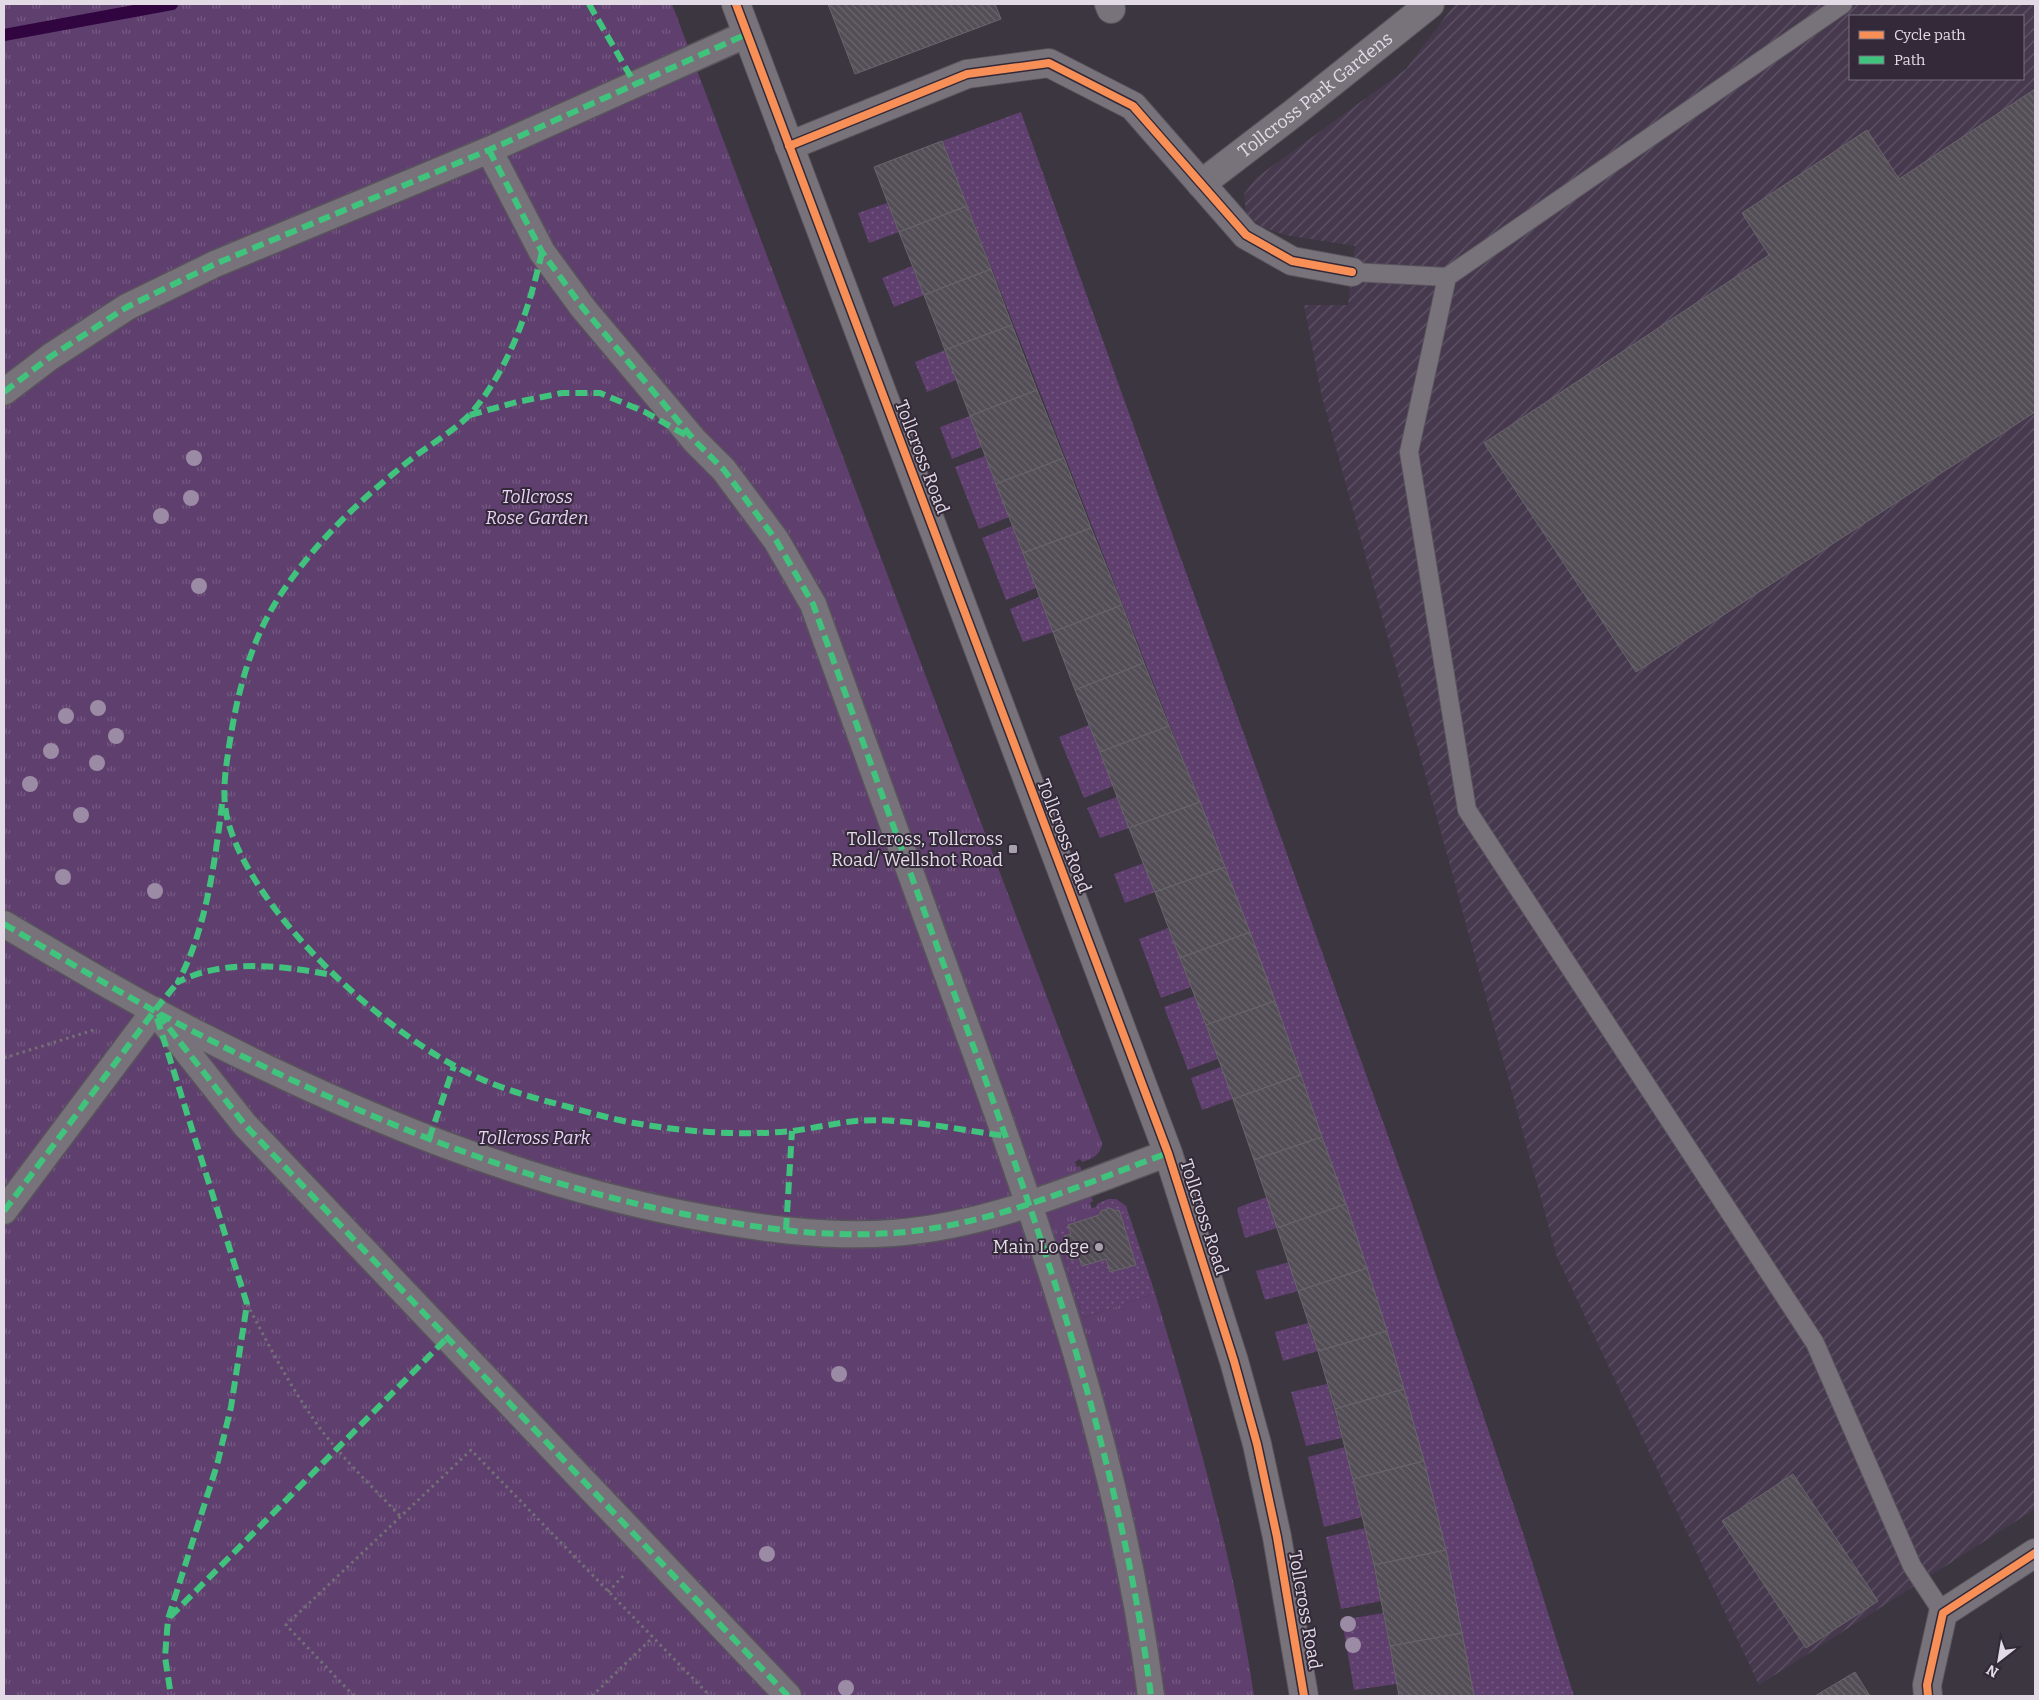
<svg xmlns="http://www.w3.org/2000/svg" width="2039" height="1700" font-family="Bitter,serif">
  <defs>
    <pattern id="industrial-furrows" width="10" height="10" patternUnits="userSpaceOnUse" patternTransform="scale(1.25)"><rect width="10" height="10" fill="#46394e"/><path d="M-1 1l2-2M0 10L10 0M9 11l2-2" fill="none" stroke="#605568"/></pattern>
    <pattern id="grass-dots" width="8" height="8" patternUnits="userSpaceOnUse" patternTransform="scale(1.25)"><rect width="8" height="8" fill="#5f3f6e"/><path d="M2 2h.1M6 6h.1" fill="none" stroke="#765a83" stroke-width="1.8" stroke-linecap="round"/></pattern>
    <pattern id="park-tufts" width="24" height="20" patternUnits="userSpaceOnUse" patternTransform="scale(1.25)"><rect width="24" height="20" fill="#5f3f6e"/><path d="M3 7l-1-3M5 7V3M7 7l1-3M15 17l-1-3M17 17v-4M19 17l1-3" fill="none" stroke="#765a83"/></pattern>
    <pattern id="building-back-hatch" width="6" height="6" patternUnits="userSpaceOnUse" patternTransform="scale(1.25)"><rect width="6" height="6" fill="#534d56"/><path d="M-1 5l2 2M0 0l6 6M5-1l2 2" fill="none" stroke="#6b666e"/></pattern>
  </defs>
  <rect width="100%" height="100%" fill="#3c3640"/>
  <!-- industrial -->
  <path fill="url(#industrial-furrows)" fill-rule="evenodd" d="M1455,4H2035V1509L1759,1685L1557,1257L1321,393L1304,305H1348L1355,246L1285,235L1262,227L1246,213L1244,194L1256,178L1406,69ZM1850,16H2023V79H1850Z"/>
  <!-- grass -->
  <g fill="url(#grass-dots)">
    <polygon points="1021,112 1406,1186 1524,1536 1574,1696 1474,1696 1446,1550 1404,1389 1367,1268 1301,1075 1225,867 942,141"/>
    <polygon points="887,203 899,232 869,243 858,213"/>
    <polygon points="912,266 924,295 894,307 882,278"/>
    <polygon points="945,350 956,380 927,392 915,362"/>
    <polygon points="970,416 982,447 952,459 940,427"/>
    <polygon points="985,456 1009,517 979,529 955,467"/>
    <polygon points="1012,526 1036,588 1006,600 982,538"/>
    <polygon points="1039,597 1053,632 1023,642 1010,609"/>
    <polygon points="1089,725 1113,786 1084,798 1059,737"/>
    <polygon points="1117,797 1129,828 1100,838 1087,808"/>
    <polygon points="1144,863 1155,892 1125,903 1114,874"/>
    <polygon points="1168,928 1191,987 1161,998 1139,939"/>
    <polygon points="1195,996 1218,1059 1188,1070 1164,1007"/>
    <polygon points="1221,1067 1233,1099 1202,1110 1191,1078"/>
    <polygon points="1267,1197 1277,1228 1245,1238 1237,1210 1239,1207"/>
    <polygon points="1108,1199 1116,1199 1126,1206 1155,1293 1083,1318 1056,1229 1068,1225 1071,1234 1064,1237 1071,1260 1079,1258 1082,1266 1106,1259 1111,1272 1136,1265 1119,1210 1116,1211 1110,1208 1101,1211 1099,1215 1096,1207 1097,1204"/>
    <polygon points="1289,1262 1298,1291 1265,1300 1256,1271"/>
    <polygon points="1308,1323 1318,1351 1283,1361 1275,1332"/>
    <polygon points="1327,1384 1342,1438 1306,1446 1291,1392"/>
    <polygon points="1345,1447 1362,1517 1324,1527 1308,1457"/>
    <polygon points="1365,1528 1381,1601 1341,1609 1326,1537"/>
    <polygon points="1383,1613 1397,1684 1354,1690 1342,1620"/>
  </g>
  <!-- park -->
  <path fill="url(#park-tufts)" d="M4,4H672L1102,1143C1101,1155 1092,1159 1082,1162L1080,1159L1075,1162L1077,1167L1080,1166L1093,1201L1090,1203L1092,1208L1096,1207L1099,1215L1056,1229L1083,1318L1155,1293C1195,1426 1234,1559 1254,1696H4Z"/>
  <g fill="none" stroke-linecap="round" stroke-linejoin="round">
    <!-- stream -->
    <polyline stroke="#300540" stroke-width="12" points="4,35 172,4"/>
  </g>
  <!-- building -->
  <g fill="url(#building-back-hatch)" stroke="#6a656d">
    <polygon points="828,4 995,4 1001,19 855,74"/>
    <polygon points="2035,89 2035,412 1636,672 1484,443 1769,255 1742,213 1867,130 1899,179"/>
    <polygon points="942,141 967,206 899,232 874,167"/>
    <polygon points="967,206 991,269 924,295 899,232"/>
    <polygon points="991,269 1012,325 945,350 924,295"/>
    <polygon points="1012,325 1037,390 970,416 945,350"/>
    <polygon points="1037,390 1064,458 996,484 970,416"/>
    <polygon points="1064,458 1091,528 1023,553 996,484"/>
    <polygon points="1091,528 1122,605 1053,632 1023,553"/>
    <polygon points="1122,605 1144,663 1075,690 1053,632"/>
    <polygon points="1144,663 1169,726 1100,752 1075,690"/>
    <polygon points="1169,726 1200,802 1129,828 1100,752"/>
    <polygon points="1200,802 1225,867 1155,892 1129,828"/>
    <polygon points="1225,867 1250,932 1180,958 1155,892"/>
    <polygon points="1250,932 1275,1001 1206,1025 1180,958"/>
    <polygon points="1275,1001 1301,1075 1233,1099 1206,1025"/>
    <polygon points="1301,1075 1322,1137 1254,1160 1233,1099"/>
    <polygon points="1322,1137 1346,1204 1277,1228 1254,1160"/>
    <polygon points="1346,1204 1367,1268 1298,1291 1277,1228"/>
    <polygon points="1110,1208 1116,1211 1119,1210 1136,1265 1110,1272 1106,1259 1082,1266 1079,1258 1071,1260 1064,1236 1071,1234 1068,1225 1099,1215 1101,1211"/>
    <polygon points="1367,1268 1387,1331 1318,1351 1298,1291"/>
    <polygon points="1387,1331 1404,1389 1335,1409 1318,1351"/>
    <polygon points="1404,1389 1424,1461 1353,1479 1335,1409"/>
    <polygon points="1424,1461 1446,1550 1374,1565 1353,1479"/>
    <polygon points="1793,1474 1878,1601 1806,1648 1722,1521"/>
    <polygon points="1446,1550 1462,1633 1390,1646 1374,1565"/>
    <polygon points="1462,1633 1474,1696 1399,1696 1390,1646"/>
    <polygon points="1855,1672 1870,1696 1815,1696"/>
  </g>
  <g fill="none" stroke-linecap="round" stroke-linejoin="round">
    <defs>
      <g id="service">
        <polyline points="1352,272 1447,277 1843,4"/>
        <polyline points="1447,277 1409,452 1467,810 1815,1343 1912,1566 1943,1613"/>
      </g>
      <g id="pedestrian">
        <path d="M489,150L542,252L583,308L695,441L724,470L776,540L813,604C864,745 915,886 966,1026C1045,1243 1122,1467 1151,1696"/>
        <polyline points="4,392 50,357 127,307 215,264 489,150 747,34"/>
        <path d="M4,924C72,964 140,1005 210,1040C362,1117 522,1183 689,1215C756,1228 825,1238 893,1233C990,1226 1078,1186 1168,1153"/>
        <polyline points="161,1019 245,1125 788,1696"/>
        <polyline points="4,1211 155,1010"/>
      </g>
      <g id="minor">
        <polyline points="1109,4 1111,9"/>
        <polyline points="789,146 967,74 1049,63 1133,106 1246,235 1292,261 1352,272"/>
        <path id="s1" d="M1201,184L1295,112L1430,4"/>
        <polyline points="1928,1696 1927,1685 1943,1613 2035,1553"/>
      </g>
      <polyline id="tertiary" points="736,4 1168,1153 1234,1361 1257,1444 1277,1537 1304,1696"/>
    </defs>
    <!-- service casing -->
    <use href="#service" stroke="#59545c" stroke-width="20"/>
    <!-- pedestrian casing -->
    <use href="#pedestrian" stroke="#59545c" stroke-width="29"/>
    <!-- minor casing -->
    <use href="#minor" stroke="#59545c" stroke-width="30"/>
    <!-- tertiary casing -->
    <use href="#tertiary" stroke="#59545c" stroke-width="30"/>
    <!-- path -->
    <g stroke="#736f76" stroke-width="3" stroke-dasharray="2.5 4" stroke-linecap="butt">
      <polyline points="4,1058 97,1029"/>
      <path d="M247,1304C266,1340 285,1377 308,1411C333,1450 369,1483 401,1517"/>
      <polyline points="608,1592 625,1574"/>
      <polyline points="354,1696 286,1625 471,1450 710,1696"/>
      <polyline points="592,1696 652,1638"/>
    </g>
    <!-- service -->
    <use href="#service" stroke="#78737b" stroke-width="18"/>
    <!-- pedestrian -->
    <use href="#pedestrian" stroke="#78737b" stroke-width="26"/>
    <!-- minor -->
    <use href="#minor" stroke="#78737b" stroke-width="28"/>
    <!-- tertiary -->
    <use href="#tertiary" stroke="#78737b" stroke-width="28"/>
    <!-- quiet -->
    <g stroke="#40c37c" stroke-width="6" stroke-dasharray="12 6" stroke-linecap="butt">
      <polyline points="589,4 635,84"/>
      <path d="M489,150L542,252L583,308L695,441L724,470L776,540L813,604C864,745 915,886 966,1026C1045,1243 1122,1467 1151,1696"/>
      <path d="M542,252C529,309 511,365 473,411C460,427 428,446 410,460C361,499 314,543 279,597C250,642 237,694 229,747C225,773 221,799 229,825C256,914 373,1021 453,1065C488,1085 526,1096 565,1106C588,1112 611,1119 634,1123C686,1132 740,1136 793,1131C814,1128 835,1123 856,1121C901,1117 960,1130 1006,1136"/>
      <polyline points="4,392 50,357 127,307 215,264 489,150 747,34"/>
      <polyline points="470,415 517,402 562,393 600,393 645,412 689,437"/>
      <path d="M222,804C215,862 206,930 178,982C226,958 282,966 333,975"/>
      <path d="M4,924C72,964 140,1005 210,1040C362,1117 522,1183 689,1215C756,1228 825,1238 893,1233C990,1226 1078,1186 1168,1153"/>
      <polyline points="158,1014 245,1125 788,1696"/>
      <polyline points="157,1018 247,1304 231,1407 217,1465 168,1619 165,1657 171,1696"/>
      <polyline points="429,1139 454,1066"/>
      <polyline points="4,1211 155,1010 178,982"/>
      <polyline points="786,1230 792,1131"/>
      <polyline points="170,1617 447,1338"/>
    </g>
    <defs>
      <g id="cycleway">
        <polyline points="736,4 1168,1153 1234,1361 1257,1444 1277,1537 1304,1696"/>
        <polyline points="789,146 967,74 1049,63 1133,106 1246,235 1292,261 1352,272"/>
        <polyline points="1928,1696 1927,1685 1943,1613 2035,1553"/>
      </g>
    </defs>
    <!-- cycleway casing -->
    <use href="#cycleway" stroke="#332938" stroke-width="11"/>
    <!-- cycleway -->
    <use href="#cycleway" stroke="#f78f57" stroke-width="8"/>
  </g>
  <!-- trees -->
  <g fill="#9c8ba5">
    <circle cx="194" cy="458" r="8"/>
    <circle cx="191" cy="498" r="8"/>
    <circle cx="161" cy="516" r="8"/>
    <circle cx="199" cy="586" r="8"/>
    <circle cx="98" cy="708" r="8"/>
    <circle cx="66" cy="716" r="8"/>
    <circle cx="116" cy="736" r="8"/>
    <circle cx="51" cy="751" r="8"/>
    <circle cx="97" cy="763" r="8"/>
    <circle cx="30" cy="784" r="8"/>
    <circle cx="81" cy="815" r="8"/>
    <circle cx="63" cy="877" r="8"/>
    <circle cx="155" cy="891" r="8"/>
    <circle cx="839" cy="1374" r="8"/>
    <circle cx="767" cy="1554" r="8"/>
    <circle cx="1348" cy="1624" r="8"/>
    <circle cx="1353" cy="1645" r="8"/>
    <circle cx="846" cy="1688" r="8"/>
  </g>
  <!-- markers -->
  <g fill="#a8a1ac" stroke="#332938" stroke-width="2">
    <rect x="1008" y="844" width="10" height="10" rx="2.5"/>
    <circle cx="1099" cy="1247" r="5"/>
  </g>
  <g text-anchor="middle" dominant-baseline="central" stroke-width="4" stroke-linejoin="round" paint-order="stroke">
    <!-- street labels -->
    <g font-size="18" fill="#e2dbe6" stroke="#332938">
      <text stroke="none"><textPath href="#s1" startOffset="145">Tollcross Park Gardens</textPath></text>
      <text transform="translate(922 457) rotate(69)">Tollcross Road</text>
      <text transform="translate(1064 836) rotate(69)">Tollcross Road</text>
      <text transform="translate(1204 1217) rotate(72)">Tollcross Road</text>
      <text transform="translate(1305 1610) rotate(80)">Tollcross Road</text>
    </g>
    <!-- park labels -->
    <g font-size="18" font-style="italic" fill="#ead1f7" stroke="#332938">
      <text x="537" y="497">Tollcross<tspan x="537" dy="21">Rose Garden</tspan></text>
      <text x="534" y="1138">Tollcross Park</text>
    </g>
    <!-- poi labels -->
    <g font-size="18" fill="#e2dbe6" stroke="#332938" text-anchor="end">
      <text x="1003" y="839">Tollcross, Tollcross<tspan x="1003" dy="21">Road/ Wellshot Road</tspan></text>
      <text x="1089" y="1247">Main Lodge</text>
    </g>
  </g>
  <!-- border -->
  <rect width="2039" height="1700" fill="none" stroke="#e2dbe6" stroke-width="10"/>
  <!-- legend -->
  <rect x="1849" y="15" width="175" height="65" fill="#332938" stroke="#79707e"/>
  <rect x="1859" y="31" width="25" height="8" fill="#f78f57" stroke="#79707e"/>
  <text x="1894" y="40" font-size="15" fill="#e2dbe6">Cycle path</text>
  <rect x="1859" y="56" width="25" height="8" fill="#40c37c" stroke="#79707e"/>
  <text x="1894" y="65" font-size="15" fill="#e2dbe6">Path</text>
  <!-- north arrow -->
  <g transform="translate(1999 1660) rotate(211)" stroke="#332938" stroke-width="4" paint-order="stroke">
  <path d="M0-4L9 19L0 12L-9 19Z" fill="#e2dbe6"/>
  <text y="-8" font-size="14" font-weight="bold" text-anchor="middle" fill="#e2dbe6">N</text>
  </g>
</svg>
